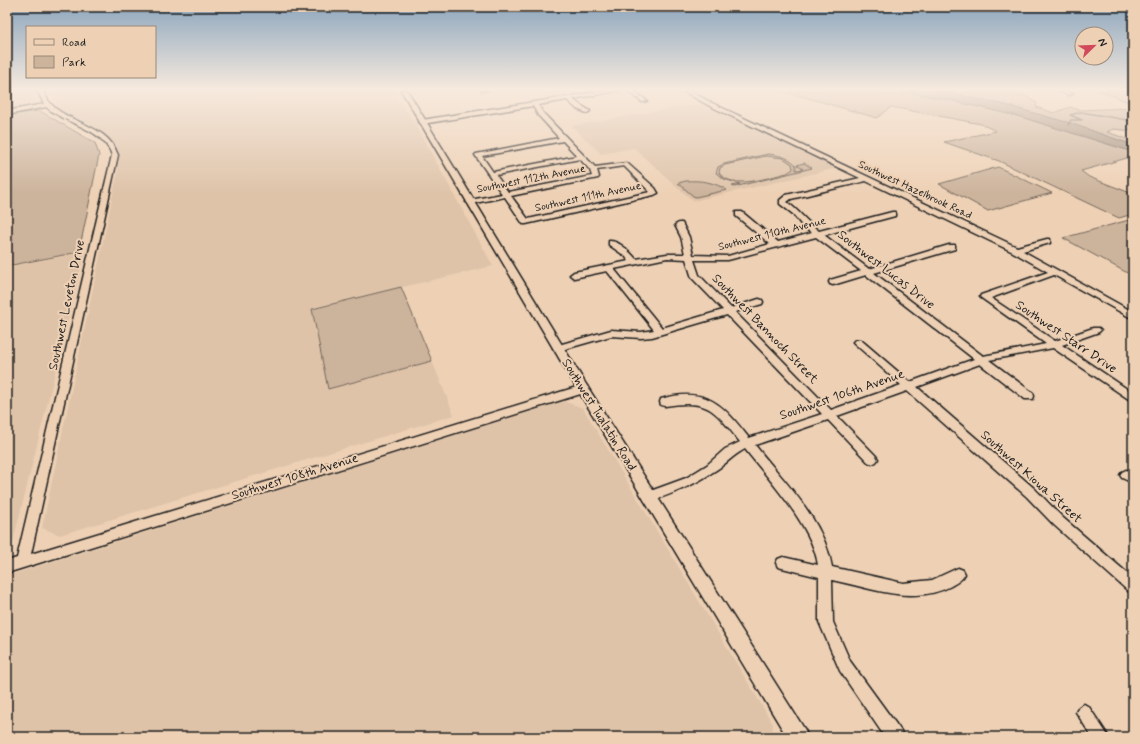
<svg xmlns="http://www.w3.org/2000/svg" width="1140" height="744" font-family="Mynerve,sans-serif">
  <rect width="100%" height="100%" fill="#eed1b5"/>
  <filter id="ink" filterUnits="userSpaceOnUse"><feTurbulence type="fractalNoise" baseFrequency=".025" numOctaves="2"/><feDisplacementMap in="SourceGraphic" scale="8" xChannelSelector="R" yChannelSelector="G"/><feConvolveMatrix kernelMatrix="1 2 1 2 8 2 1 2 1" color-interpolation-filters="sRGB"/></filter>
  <g filter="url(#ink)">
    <!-- built -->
    <g fill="#dec3a9">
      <polygon points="7,90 29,90 34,103 30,106 7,111"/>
      <polygon points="48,90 392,90 416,125 493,266 312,308 328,389 432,361 454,415 60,535 42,528 118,171 119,151 100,132 61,110"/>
      <polygon points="702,103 838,168 693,201 634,148 601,154 572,126"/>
      <polygon points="85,252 13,542 7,547 7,267"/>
      <polygon points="563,401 583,408 773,724 772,737 7,737 7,576"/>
    </g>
    <!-- green -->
    <g fill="#ccb39c" stroke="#74685c" fill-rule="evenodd">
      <polygon points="780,90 897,90 949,100 1021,117 1125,149 1133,152 1133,160 1127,158 1081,171 1089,177 1133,194 1133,214 1119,218 999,161 944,142 996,131 981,124 891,107 877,118"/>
      <polygon points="936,90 1014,90 1037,103 1036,107 1054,113 1070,107 1079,110 1133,108 1133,131 1113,129 1107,132 1133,141 1133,145 1050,118 1005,105"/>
      <polygon points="1098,90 1133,90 1133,104"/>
      <polygon points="40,111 95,143 99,155 79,252 7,266 7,115"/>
      <path d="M768,154C778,155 789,157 796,165V170L803,169L797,165L804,163L812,168L734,187L732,186L740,184L724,179L716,173L718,167L724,164ZM766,156L783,158L792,164L793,169L787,173C769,177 733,191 719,173L720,168L725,165Z"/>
      <polygon points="998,167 1052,193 988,211 939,184"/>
      <path d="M686,181C701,180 714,182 727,190L696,197L693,196L678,183Z"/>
      <polygon points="1133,219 1133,276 1063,238 1129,220"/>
      <polygon points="401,287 432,361 328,389 312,309"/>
    </g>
    <!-- water -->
    <polygon fill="#a18f7d" stroke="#6c6156" points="897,90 936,90 1005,105 1070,123 1133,145 1133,152 1021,117 949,100"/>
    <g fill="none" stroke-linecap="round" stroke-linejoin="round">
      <!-- stream -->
      <polyline stroke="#6c6156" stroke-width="1.5" points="1068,125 1071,120 1082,120 1070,115 1081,112 1133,121"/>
      <defs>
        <g id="minor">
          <path d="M37,90H43C55,126 105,118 118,155L31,554L583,385L587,386L588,389L587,392L7,573V561L17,558L112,155C102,127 66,125 46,107L7,115V111L44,104Z"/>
          <path d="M609,90H622L573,99C578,104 584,107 590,111L587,113L577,109L567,100L538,105L543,113L595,167L627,163L655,188L658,193L654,195L526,224H523L505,197L470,204L466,202L470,200L502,194L475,155L476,154L559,138L538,115L533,106L422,124L419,122L422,120ZM563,141L577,156L493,172L482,156ZM580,159L590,170L592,176L508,192L496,175ZM624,166L650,192L528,219L511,196L598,178L599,177L597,170Z"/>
          <polygon points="627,90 633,90 647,101 642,102"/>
          <path d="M681,90H688L712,103L1017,247L1047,239H1050V243L1023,251L1133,312V319L1054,275L991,298L1055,341L1093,328H1099L1101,330L1099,332L1062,345L1133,393V402L1053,348L989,360L1033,393L1034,396L1033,399H1025L980,364L917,387L1035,489L1062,517L1133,578V593L1128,591L1054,525L1027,497L907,391L837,416L876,456L878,459L876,462L872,464L868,462L828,420L755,445C784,482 824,519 832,567L903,583L932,580L958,568L963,570L965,574C962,580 956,583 951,586C914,606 871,588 832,580L833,622L850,661L901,731L903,737H885L840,671L819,622V577L778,567L776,563L778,559L783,557L818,565C812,525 770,481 745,449C732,456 725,465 713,472C693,486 671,494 649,502L645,501L643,497L645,493L686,478L707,465L725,449L740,442C714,409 709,399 665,406L661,405L660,402L661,399C707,386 723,405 749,438L822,414L727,315L652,337L641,338L611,336L558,351L553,348L555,346L611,330L641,332L654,330L607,271L574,278L570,275L574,272L629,261L625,256L609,245V241C619,240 630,252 636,259L667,254H685L681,237L675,225L679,223H682L689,237L693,255L728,256L770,244L736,216V212H742L778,242L812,233L803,227L793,214L780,204V200L786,195L860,178L708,105ZM866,181L1013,252L1048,272L981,295L980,297L1046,344L983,356L874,273L955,249V245H949L869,269L824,235L895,216V212H892L819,231C807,222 799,211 787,202L791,199ZM816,237L861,271L830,280L829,282L830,284L833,285L866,275L974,359L910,382L861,340H855L853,342L855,344L901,385L831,410L735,312L762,304L763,302L762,300L759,299L731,308L699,275L694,260H728ZM667,258L686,259L692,278L723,310L662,328L614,269Z"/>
          <polygon points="1057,90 1065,90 1073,94 1068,95"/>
          <polygon points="1126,470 1133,473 1133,483 1122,478 1120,475 1122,472"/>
          <polygon points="1084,704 1089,707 1109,737 1092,737 1076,712 1079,707"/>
        </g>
        <polygon id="major" points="401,90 407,90 587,386 805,730 808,737 787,737 579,392"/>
      </defs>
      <!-- minor casing -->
      <use href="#minor" stroke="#1c1c1c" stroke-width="3"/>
      <!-- major casing -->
      <use href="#major" stroke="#1c1c1c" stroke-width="3"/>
      <!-- minor -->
      <use href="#minor" fill="#eed1b5" fill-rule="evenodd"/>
      <!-- major -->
      <use href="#major" fill="#eed1b5" fill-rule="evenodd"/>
    </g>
    <!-- shaded-wall -->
    <polygon fill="#807163" stroke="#1c1c1c" points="481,90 489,90 489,91 481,92"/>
  </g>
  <!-- sky -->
  <linearGradient id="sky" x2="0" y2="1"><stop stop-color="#8ba5bd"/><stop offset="0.46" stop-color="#f7eade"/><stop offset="1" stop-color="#f7eade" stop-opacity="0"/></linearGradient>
  <rect width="1140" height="194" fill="url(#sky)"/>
  <g text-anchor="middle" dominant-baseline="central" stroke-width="4" stroke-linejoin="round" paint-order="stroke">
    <!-- far-street labels -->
    <g font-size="11" fill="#1c1c1c" stroke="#eed1b5">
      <text transform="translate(531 179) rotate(-11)">Southwest 112th Avenue</text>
      <text transform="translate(915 190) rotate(25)">Southwest Hazelbrook Road</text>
      <text transform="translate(588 197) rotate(-12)">Southwest 111th Avenue</text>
      <text transform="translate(772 234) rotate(-14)">Southwest 110th Avenue</text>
    </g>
    <!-- street labels -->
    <g font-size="13" fill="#1c1c1c" stroke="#eed1b5">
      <text transform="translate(886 270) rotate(38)">Southwest Lucas Drive</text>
      <text transform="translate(67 305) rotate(-78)">Southwest Leveton Drive</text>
      <text transform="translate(765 329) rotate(46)">Southwest Bannoch Street</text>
      <text transform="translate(1066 337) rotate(34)">Southwest Starr Drive</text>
      <text transform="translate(842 395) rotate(-19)">Southwest 106th Avenue</text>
      <text transform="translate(599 415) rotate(58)">Southwest Tualatin Road</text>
      <text transform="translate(295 477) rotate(-17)">Southwest 108th Avenue</text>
      <text transform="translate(1031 477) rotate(42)">Southwest Kiowa Street</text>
    </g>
  </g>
  <!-- margin -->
  <rect width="1140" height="744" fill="none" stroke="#eed1b5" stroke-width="24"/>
  <rect x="12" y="12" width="1116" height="720" fill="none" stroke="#1c1c1c" stroke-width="1.5" filter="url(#ink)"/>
  <!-- legend -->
  <rect x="26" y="26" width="130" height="52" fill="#eed1b5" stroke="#9a8978"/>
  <rect x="34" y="39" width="20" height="6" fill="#eed1b5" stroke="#9a8978"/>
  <text x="62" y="46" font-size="12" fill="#1c1c1c">Road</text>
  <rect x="34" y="56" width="20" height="12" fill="#ccb39c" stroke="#9a8978"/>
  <text x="62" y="66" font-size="12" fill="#1c1c1c">Park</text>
  <!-- north arrow -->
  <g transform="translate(1094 46) rotate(67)"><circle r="19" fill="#eed1b5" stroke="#9a8978"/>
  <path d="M0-3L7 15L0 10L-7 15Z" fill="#d1495b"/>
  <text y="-6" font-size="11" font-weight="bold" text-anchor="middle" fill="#1c1c1c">N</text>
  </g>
</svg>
